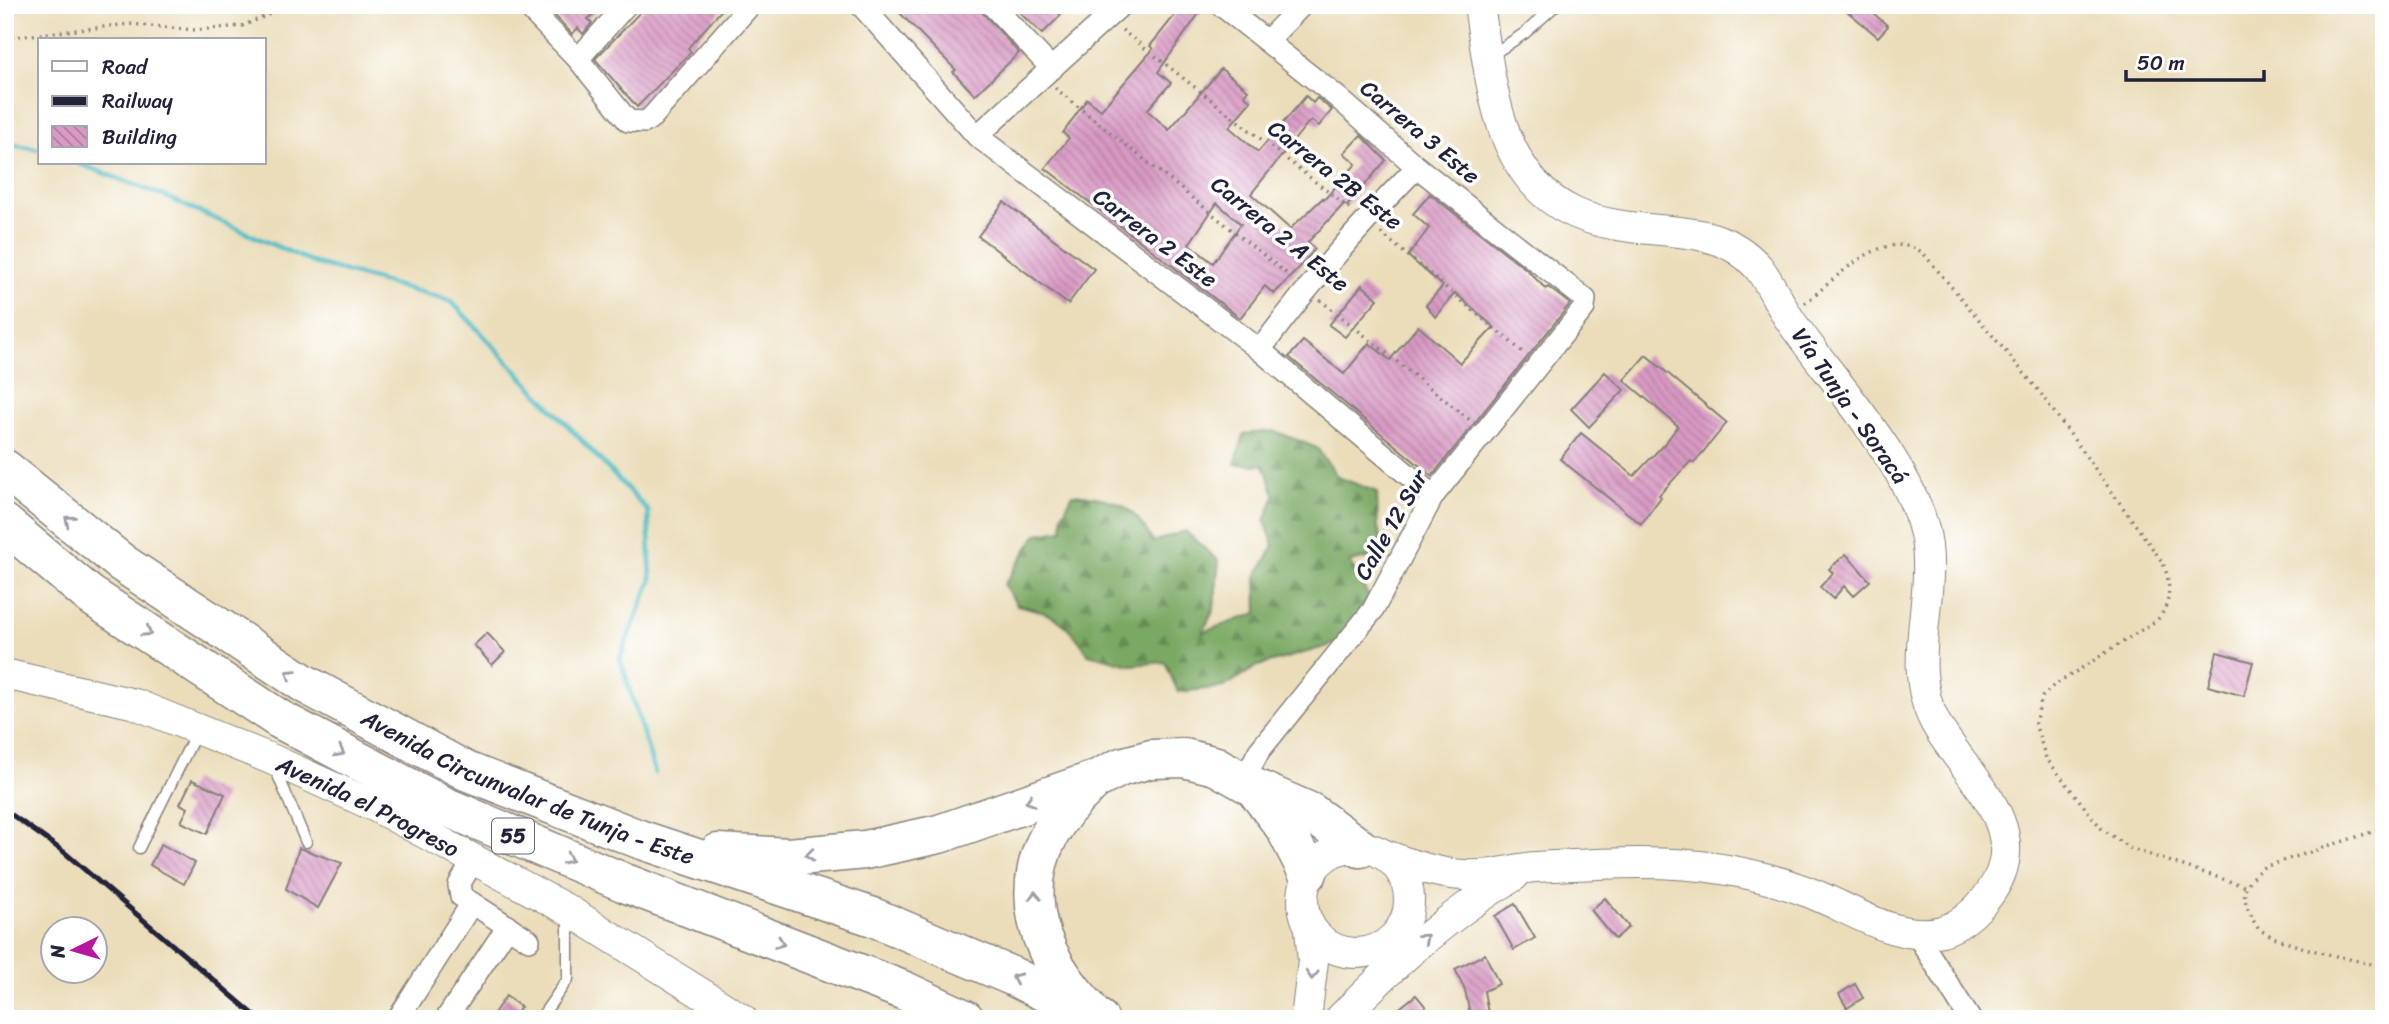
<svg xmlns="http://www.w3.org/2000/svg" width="2389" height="1024" font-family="Sriracha,sans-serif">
  <defs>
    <pattern id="forest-firs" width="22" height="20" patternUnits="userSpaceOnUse" patternTransform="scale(1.75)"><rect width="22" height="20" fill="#7aa963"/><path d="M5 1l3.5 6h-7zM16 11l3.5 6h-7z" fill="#648953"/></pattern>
    <pattern id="building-back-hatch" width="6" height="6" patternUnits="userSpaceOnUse" patternTransform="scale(1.75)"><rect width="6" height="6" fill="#d99ac4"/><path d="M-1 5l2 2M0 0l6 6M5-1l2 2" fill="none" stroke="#b07da0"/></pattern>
  </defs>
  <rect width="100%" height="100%" fill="#fff"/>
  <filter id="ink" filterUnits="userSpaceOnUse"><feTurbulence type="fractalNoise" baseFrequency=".0143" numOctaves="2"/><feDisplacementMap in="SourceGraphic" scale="14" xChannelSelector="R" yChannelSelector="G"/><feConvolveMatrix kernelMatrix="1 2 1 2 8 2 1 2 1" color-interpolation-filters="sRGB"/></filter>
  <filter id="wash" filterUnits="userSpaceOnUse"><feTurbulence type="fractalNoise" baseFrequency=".00686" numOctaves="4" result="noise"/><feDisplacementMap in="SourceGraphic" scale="28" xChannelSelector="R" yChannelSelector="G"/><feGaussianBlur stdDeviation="1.57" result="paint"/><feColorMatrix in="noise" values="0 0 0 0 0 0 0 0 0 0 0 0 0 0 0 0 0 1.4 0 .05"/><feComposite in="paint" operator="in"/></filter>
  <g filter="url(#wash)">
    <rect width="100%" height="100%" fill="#ebddba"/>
    <!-- forest -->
    <path fill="url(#forest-firs)" stroke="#4e664f" stroke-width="2" d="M1275,431L1317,448L1338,477L1377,492L1378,527L1385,554L1350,562L1369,597L1339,643L1258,666L1224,687L1178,692L1165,662L1130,665L1088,654C1068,622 1054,613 1017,605L1004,585L1037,534L1063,530L1062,515L1073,494C1116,499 1132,502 1153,542L1185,531L1219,561L1214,609L1203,632L1257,613L1256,577L1274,546L1265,521L1275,495L1264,465L1235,464L1244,434Z"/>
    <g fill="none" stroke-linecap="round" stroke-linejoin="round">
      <!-- stream -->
      <g stroke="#4cbbc2" stroke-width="5">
        <polyline points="5,144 40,149"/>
        <polyline points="77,163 164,196 314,263 451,301 648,511 651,581 620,658 655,773"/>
      </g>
    </g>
    <g id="blocks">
      <!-- building -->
      <g fill="url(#building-back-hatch)" fill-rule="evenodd">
        <polygon points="545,5 604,5 588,19 592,23 583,34 578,28 572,34"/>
        <polygon points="647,5 726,5 688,48 691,52 637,107 595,59"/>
        <polygon points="892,5 976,5 1019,53 975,95 953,72 956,70"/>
        <polygon points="1028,5 1052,5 1061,15 1042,34 1020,13"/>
        <path d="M1183,5H1205L1158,72L1171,83L1147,110L1169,130L1221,69L1248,90L1244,95L1251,101L1229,127L1258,152L1306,96L1313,103L1317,98L1332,110L1319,126L1312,121L1307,124L1251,194L1290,229L1323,198L1324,200L1356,164L1344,153L1361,135L1386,160L1347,206L1344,204L1308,242L1315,249L1298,269L1274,294L1265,286L1240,318L1045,168L1069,138L1063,133L1087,99L1101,110L1153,49L1150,46ZM1217,203L1241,224L1213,263L1189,244Z"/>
        <polygon points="1840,5 1864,5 1888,26 1878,37"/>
        <polygon points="1430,194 1526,269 1546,289 1548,287 1570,304 1432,476 1289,357 1303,341 1344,374 1369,343 1390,360 1418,326 1460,363 1494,327 1455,293 1435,317 1426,305 1443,286 1408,256 1429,228 1413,214"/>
        <polygon points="1004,202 1094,269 1068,304 978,236"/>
        <polygon points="1362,285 1378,299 1345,337 1329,325"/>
        <polygon points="1646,355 1727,423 1694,463 1691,461 1659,495 1661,497 1641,524 1560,459 1581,433 1634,476 1666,442 1678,426 1624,380"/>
        <polygon points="1605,372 1624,390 1589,427 1571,409"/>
        <polygon points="1846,554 1870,581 1853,596 1844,586 1833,599 1820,587 1833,573 1829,569"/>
        <polygon points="487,633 505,652 492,665 474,645"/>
        <polygon points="2217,652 2253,662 2244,696 2208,686"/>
        <polygon points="192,780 225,794 207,834 181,822 188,808 180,804"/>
        <polygon points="161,844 195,863 184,884 150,865"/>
        <polygon points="299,848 342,863 318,908 286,889"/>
        <polygon points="1605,898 1629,927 1615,939 1591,910"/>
        <polygon points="1515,904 1535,938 1514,950 1495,916"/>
        <polygon points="1485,954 1499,984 1484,991 1489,1019 1471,1019 1465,990 1455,969"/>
        <polygon points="1855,984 1863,998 1847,1008 1839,994"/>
        <polygon points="1416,995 1426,1007 1410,1019 1386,1019"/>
        <polygon points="506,996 521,1007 512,1019 490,1019"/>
      </g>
    </g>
  </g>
  <g filter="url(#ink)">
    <use href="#blocks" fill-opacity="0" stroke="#86807a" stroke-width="2"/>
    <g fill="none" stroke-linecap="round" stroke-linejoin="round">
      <defs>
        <g id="lane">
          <polyline points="1490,56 1525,33 1556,5"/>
          <polyline points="275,768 306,842"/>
          <polyline points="139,848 197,731"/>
          <polyline points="540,1019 568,979 568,913"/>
        </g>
        <g id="street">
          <polyline points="526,5 578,59 628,121 645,122 652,117 750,5"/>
          <polyline points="861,5 977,136 1260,350 1433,496"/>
          <polyline points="992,5 1052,69"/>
          <polyline points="1221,5 1337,97 1417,167 1585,299 1584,308 1433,496 1373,610 1259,751 1244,780"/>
          <polyline points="1268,40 1302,5"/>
          <polyline points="578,59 626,5"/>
          <polyline points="977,136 1121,5"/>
          <path d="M1260,350C1308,285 1360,225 1417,167"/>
          <polyline points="475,857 459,885 461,896 529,940"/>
          <polyline points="1917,935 1970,1019"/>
          <polyline points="398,1019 472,903"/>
          <polyline points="446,1019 508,926"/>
        </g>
        <g id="secondary">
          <path id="s1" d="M5,674L135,704L271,759L374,806L568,910L742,1019"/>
          <circle cx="1356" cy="900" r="53"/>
          <path d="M1388,856C1421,869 1456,879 1492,874C1507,872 1521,868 1536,867C1596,864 1663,859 1722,869C1752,874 1780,881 1808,892C1849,907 1897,943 1942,931C1959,926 1973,914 1984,901C2042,831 1966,779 1935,722C1906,668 1934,603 1927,546C1919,473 1833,382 1790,320C1779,304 1771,283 1758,267C1734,240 1705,234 1670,231C1638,228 1604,226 1575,213C1496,178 1491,80 1479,5"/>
          <polyline points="1306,1019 1313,961 1310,930"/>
          <path d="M1340,1019C1394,964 1447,915 1514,876"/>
        </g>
        <g id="highway">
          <path id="s2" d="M5,469L122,563L305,684L466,771L639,839L873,917L1014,977L1099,1019"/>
          <polyline points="5,524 90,595 279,719 444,806 625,883 905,991 965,1019"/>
          <polyline points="1256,790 1285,828 1308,873"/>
          <polyline points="718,853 789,857 865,850 939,834 1095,780 1121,767 1151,759 1184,758 1216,766 1255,788 1310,812 1360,848"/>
          <path d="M1088,1008C1019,935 1013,853 1091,784"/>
        </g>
      </defs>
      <!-- lane casing -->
      <use href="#lane" stroke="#86807a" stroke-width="13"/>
      <!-- street casing -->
      <use href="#street" stroke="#86807a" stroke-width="24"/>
      <!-- secondary casing -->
      <use href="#secondary" stroke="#86807a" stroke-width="32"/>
      <!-- highway casing -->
      <use href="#highway" stroke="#86807a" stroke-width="41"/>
      <!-- path -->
      <g stroke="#86807a" stroke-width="3.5" stroke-dasharray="2 5" stroke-linecap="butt">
        <polyline points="1122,30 1350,209"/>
        <polyline points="5,38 130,24 195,30 242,26 291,5"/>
        <polyline points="1055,88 1292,278"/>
        <polyline points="1381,233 1525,354"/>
        <polyline points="1320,300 1470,420"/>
        <path d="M1805,303C1836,279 1883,225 1923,253L2039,391L2163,563C2171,583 2172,604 2157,620L2052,687L2042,697L2035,723L2046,758L2101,828L2129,848L2244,886"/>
        <path d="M2384,828L2264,867C2244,882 2239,892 2251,915C2253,920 2256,926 2259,929C2283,947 2353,959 2384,967"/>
      </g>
      <!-- lane -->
      <use href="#lane" stroke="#fff" stroke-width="10"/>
      <!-- street -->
      <use href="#street" stroke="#fff" stroke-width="21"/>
      <!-- secondary -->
      <use href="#secondary" stroke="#fff" stroke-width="30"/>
      <!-- highway -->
      <use href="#highway" stroke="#fff" stroke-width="38"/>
      <!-- rail -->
      <polyline stroke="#22223b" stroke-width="5" points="5,810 64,852 259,1019"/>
    </g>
    <!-- one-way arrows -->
    <defs><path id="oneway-chevron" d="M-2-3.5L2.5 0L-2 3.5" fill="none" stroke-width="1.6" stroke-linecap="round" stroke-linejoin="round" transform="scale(1.75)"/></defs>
    <g stroke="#9c9ca7">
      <use href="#oneway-chevron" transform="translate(69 520) rotate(-141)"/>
      <use href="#oneway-chevron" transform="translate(147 632) rotate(33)"/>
      <use href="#oneway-chevron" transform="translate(290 674) rotate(-147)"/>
      <use href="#oneway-chevron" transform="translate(340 752) rotate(28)"/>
      <use href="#oneway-chevron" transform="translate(1030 801) rotate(162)"/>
      <use href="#oneway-chevron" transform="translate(810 855) rotate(175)"/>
      <use href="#oneway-chevron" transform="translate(568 859) rotate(23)"/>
      <use href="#oneway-chevron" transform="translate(1035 896) rotate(-92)"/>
      <use href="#oneway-chevron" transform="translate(1424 938) rotate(-41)"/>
      <use href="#oneway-chevron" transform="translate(780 943) rotate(21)"/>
      <use href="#oneway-chevron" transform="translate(1312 975) rotate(93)"/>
      <use href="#oneway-chevron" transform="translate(1016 978) rotate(-155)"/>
    </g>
  </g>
  <g text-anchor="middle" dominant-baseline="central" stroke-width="7" stroke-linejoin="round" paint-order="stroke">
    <!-- shield labels -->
    <rect fill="#fff" stroke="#646476" stroke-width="2" x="492" y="818.5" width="42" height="35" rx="5"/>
    <g font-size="21" font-weight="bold" fill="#22223b">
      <text x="513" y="836">55</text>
    </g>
    <!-- street labels -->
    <g font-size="23" fill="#22223b" stroke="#fff">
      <text transform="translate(1420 132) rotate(40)">Carrera 3 Este</text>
      <text transform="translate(1335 175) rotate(38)">Carrera 2B Este</text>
      <text transform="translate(1280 234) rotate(39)">Carrera 2 A Este</text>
      <text transform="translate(1155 238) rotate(37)">Carrera 2 Este</text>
      <text transform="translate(1850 406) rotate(55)">Vía Tunja - Soracá</text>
      <text transform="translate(1391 525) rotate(-60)">Calle 12 Sur</text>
      <text stroke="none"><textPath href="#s2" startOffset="616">Avenida Circunvalar de Tunja - Este</textPath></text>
      <text stroke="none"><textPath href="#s1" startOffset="388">Avenida el Progreso</textPath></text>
    </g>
  </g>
  <!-- margin -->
  <rect width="2389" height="1024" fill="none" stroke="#fff" stroke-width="28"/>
  <!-- legend -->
  <rect x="38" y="38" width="228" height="126" fill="#ffffff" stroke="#a7a7b1" stroke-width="2"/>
  <rect x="52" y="61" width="35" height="10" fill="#ffffff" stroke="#a7a7b1" stroke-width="2"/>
  <text x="102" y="74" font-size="21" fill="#22223b">Road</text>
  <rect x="52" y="96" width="35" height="10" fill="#22223b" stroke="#a7a7b1" stroke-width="2"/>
  <text x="102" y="108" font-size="21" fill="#22223b">Railway</text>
  <rect x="52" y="126" width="35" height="21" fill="url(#building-back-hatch)" stroke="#a7a7b1" stroke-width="2"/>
  <text x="102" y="144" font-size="21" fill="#22223b">Building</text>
  <!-- north arrow -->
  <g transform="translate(74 950) rotate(265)"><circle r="33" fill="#ffffff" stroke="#a7a7b1" stroke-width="2"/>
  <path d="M0-5L12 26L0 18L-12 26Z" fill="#b5179e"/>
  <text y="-10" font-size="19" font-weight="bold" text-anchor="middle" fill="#22223b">N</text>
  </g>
  <!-- scale -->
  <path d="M2126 70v10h138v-10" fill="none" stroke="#22223b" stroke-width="3.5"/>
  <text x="2137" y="70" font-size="21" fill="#22223b" stroke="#ffffff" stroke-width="5" paint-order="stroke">50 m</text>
</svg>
